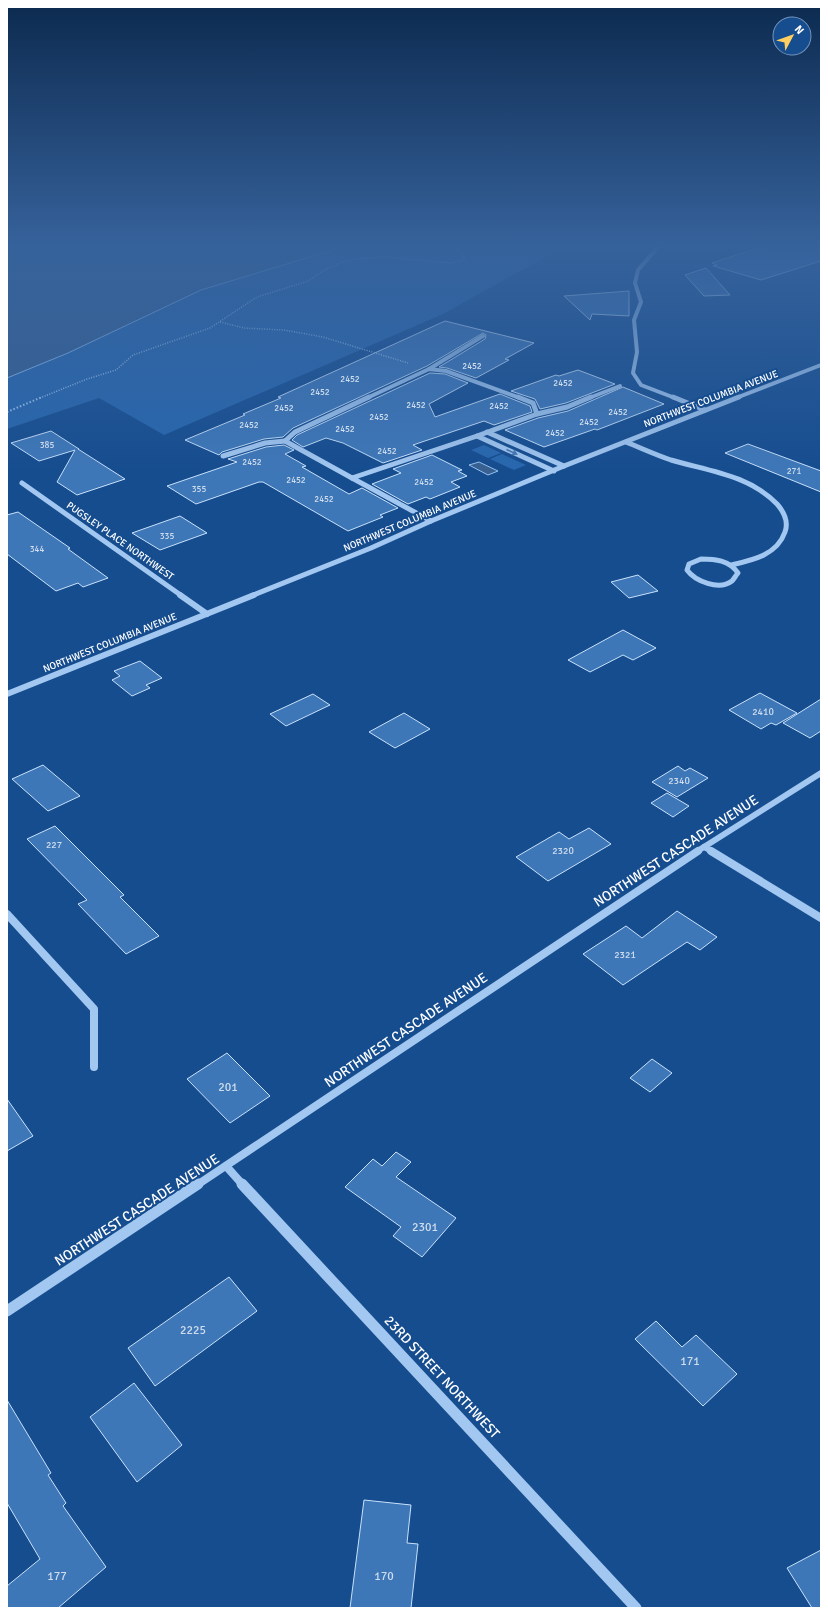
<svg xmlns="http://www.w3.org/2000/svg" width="828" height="1615" font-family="Signika,sans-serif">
  <rect width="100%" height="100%" fill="#164d8f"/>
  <!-- green -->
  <g fill="#2867ae">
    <polygon points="342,245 567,245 443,314 164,435 99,398 7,429 7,378 68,353 201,290 333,250"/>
    <polygon points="484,445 501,453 488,458 471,450"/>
    <polygon points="502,454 526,465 514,470 490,459"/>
  </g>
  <!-- water -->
  <g fill="#386090" stroke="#94c2f3">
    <polygon points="7,245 342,245 333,250 201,290 68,353 7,378"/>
    <polygon points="479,462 498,471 488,475 469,465"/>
  </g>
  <!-- building -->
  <g fill="#3e77b8" stroke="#c9e1fb">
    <polygon points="767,245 821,245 821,261 761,280 713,266 717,265 712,263"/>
    <polygon points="706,268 730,295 704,296 685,275"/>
    <polygon points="629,291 629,316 592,314 590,320 564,296"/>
    <polygon points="445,321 534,343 505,359 509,360 476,378 447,368 439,367 485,339 486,335 483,333 427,366 293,428 283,437 264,439 222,452 219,455 185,440 245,415 243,414 281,398 278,397"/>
    <polygon points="578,370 615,384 566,403 540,409 535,399 511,391 556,375 559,376"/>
    <polygon points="430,373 445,374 468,383 429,404 435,417 500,394 530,406 532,412 494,425 484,421 413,445 422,450 383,463 343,443 326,438 303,447 292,440 297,435"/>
    <polygon points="623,387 664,404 597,430 595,429 544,447 505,430 538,418 568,411"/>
    <polygon points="51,431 79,449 78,449 125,479 77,495 57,482 75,450 39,461 11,443"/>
    <polygon points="748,444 821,471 821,492 725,453"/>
    <polygon points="284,445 294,450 285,454 306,466 302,467 349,494 362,488 398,508 380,515 383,517 348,531 263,482 259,482 196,504 167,486 237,462 228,459 266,447"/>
    <polygon points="432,455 462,470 458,471 467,476 451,482 460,487 430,499 426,497 408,504 372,484 401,473 393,469"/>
    <polygon points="18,512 70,548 68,549 108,578 83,587 78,583 56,591 7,554 7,515"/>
    <polygon points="180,516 207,533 160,550 132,533"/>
    <polygon points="638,575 658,591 629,598 611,582"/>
    <polygon points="623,630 656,648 633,660 623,655 590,672 568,660"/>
    <polygon points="140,661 162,678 146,685 150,688 132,696 112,680 120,676 114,671"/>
    <polygon points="760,693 797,713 776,725 771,723 761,729 729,710"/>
    <polygon points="313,694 330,705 286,726 270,714"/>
    <polygon points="821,699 821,731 810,738 783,723"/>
    <polygon points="404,713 430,729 395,748 369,732"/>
    <polygon points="43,765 80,796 48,811 12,779"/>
    <polygon points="678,766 685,771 690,768 708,778 677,797 652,782"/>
    <polygon points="667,793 689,806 673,817 651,803"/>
    <polygon points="55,826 124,895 120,897 159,936 126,954 78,904 87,900 27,839"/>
    <polygon points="589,828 611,844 548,881 516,857 559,832 569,839"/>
    <polygon points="677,911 717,937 700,950 687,942 623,985 583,954 626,926 642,938"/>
    <polygon points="227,1053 270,1096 230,1123 187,1079"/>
    <polygon points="652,1059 672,1073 650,1092 630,1078"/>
    <polygon points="7,1099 33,1136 7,1151"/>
    <polygon points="396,1152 411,1162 396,1177 456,1218 422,1257 393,1236 401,1227 345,1187 373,1159 382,1166"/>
    <polygon points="229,1277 257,1311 155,1386 128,1348"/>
    <polygon points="656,1321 682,1347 696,1335 737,1374 703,1406 635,1339"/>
    <polygon points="134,1383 182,1445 137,1482 90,1417"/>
    <polygon points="7,1400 51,1473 48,1475 66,1503 63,1506 106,1567 58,1608 7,1608 7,1586 40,1559 7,1503"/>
    <polygon points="364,1500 411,1505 407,1543 418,1544 411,1608 350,1608"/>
    <polygon points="821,1550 821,1608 812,1608 787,1568"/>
  </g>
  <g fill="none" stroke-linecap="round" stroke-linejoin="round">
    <!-- path-far1 -->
    <g stroke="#a2c7f0" stroke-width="1.5" stroke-dasharray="1 1.5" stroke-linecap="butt">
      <polyline points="220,322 244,328 284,330 323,337 408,363"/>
      <polyline points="40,398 87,379 116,370 133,355 210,328 257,297 308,281 326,269 340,263 355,259 384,257 450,263 460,261 465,258 452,245"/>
    </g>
    <!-- path -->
    <polyline stroke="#a2c7f0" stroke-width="2" stroke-dasharray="1.5 2" stroke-linecap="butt" points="7,412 42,397"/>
    <!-- minor-far4 -->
    <g stroke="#a2c7f0" stroke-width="4">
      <polyline points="660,245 638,270 635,283 641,302 634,320 637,352 633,373 641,385 675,398"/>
      <polyline points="429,369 483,336"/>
      <polyline points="367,398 429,369 446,371 520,398"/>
      <polyline points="589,398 620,386"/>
      <polyline points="736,398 821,365"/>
    </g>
    <!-- minor-far3 -->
    <g stroke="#a2c7f0" stroke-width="5">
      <polyline points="673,397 705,410"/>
      <polyline points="537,414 567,407 591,397"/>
      <polyline points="487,432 564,466"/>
      <polyline points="477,436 554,471"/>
      <path d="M626,442C641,448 656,455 671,460C709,471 749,475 777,504C784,512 789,521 785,532C777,555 753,560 731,565"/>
      <polyline points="223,456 265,443 285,441"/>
      <polyline points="352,478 431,521"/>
      <polyline points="352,478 285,441 295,432 369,397"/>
      <polyline points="352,478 477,436 537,414 533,403 518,397"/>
      <polyline points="22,483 182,596"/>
      <path d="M701,559C715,559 729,560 738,573C736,575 734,579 732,581C719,591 695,581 687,570L689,564Z"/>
      <polyline points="251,596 371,548 431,521 564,466 739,397"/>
    </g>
    <!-- minor-far2 -->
    <g stroke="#a2c7f0" stroke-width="6">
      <polyline points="180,595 207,614"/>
      <polyline points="7,694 254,595"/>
      <polyline points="704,847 713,852"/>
      <polyline points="696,852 821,773"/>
    </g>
    <!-- minor-far1 -->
    <g stroke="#a2c7f0" stroke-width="8">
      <polyline points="711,851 821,918"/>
      <polyline points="7,914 94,1009 94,1067"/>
      <polyline points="226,1166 243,1185"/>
      <polyline points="197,1185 698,851"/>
    </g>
    <!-- minor -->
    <g stroke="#a2c7f0" stroke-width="11">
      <polyline points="242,1184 636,1608"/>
      <polyline points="7,1311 198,1184"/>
    </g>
  </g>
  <!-- one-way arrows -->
  <defs><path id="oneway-solid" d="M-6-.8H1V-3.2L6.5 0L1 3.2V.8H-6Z"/></defs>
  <use fill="#4778b1" href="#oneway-solid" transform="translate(512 452) rotate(24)"/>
  <!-- sky -->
  <linearGradient id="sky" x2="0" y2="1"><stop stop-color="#0c2a4f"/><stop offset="0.52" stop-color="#36629b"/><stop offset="1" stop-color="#36629b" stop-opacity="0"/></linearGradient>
  <rect width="828" height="472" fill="url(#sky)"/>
  <g text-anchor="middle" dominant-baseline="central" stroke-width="4" stroke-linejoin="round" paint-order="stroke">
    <!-- far-number labels -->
    <g font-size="9" fill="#cfdded">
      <text x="472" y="366">2452</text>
      <text x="350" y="379">2452</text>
      <text x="563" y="383">2452</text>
      <text x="320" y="392">2452</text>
      <text x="416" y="405">2452</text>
      <text x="499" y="406">2452</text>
      <text x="284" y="408">2452</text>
      <text x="618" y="412">2452</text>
      <text x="379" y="417">2452</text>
      <text x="589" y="422">2452</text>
      <text x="249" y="425">2452</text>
      <text x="345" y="429">2452</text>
      <text x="555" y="433">2452</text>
      <text x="47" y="445">385</text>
      <text x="387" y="451">2452</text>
      <text x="252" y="462">2452</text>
      <text x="794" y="471">271</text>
      <text x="296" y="480">2452</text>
      <text x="424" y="482">2452</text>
      <text x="199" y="489">355</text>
      <text x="324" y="499">2452</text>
      <text x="167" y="536">335</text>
      <text x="37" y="549">344</text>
    </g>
    <!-- far-street labels -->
    <g font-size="10" fill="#fff" stroke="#164d8f">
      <text transform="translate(711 399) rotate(-21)">NORTHWEST COLUMBIA AVENUE</text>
      <text transform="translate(410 521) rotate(-23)">NORTHWEST COLUMBIA AVENUE</text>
      <text transform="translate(120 541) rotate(35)">PUGSLEY PLACE NORTHWEST</text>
      <text transform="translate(110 643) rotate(-22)">NORTHWEST COLUMBIA AVENUE</text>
    </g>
    <!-- number labels -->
    <g font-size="10" fill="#cfdded">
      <text x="763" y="712">2410</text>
      <text x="679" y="781">2340</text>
      <text x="54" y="845">227</text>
      <text x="563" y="851">2320</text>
      <text x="625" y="955">2321</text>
    </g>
    <!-- near-number labels -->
    <g font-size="12" fill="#cfdded">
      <text x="228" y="1087">201</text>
      <text x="425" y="1227">2301</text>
      <text x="193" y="1330">2225</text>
      <text x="690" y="1361">171</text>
      <text x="57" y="1576">177</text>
      <text x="384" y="1576">170</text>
    </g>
    <!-- near-street labels -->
    <g font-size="14" fill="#fff" stroke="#164d8f">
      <text transform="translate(676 851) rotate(-33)">NORTHWEST CASCADE AVENUE</text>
      <text transform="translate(406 1030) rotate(-34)">NORTHWEST CASCADE AVENUE</text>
      <text transform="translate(137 1210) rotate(-33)">NORTHWEST CASCADE AVENUE</text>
      <text transform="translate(442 1377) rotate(47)">23RD STREET NORTHWEST</text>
    </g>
  </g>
  <!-- border -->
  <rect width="828" height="1615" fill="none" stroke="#ffffff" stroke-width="16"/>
  <!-- north arrow -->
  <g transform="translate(792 36) rotate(49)"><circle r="19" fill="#164d8f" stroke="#7394bc"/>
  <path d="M0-3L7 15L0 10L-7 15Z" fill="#ffce61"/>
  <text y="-6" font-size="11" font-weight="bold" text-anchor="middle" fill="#ffffff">N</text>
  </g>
</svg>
